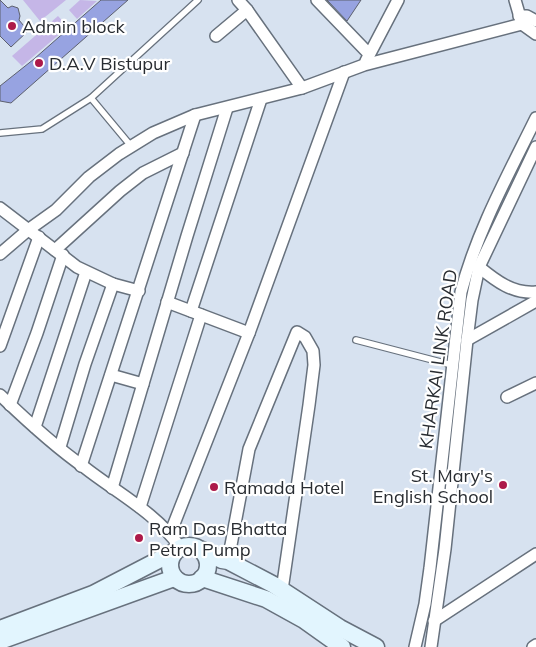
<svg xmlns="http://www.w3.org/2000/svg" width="536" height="647" font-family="Mulish,sans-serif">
  <rect width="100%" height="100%" fill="#d7e2f0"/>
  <!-- green -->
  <g fill="#c5b6e7">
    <polygon points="23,0 66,0 40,21"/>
    <polygon points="80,0 97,1 77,19 69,10"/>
    <polygon points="58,16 68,27 22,66 12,56"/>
  </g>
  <!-- building -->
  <g fill="#97a3e1" stroke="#5d606e">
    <polygon points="0,0 8,8 12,6 18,8 20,16 19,20 28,31 11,47 0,36"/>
    <polygon points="101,0 128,0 11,103 0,101 0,86 34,59"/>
    <polygon points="327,0 361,0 347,21"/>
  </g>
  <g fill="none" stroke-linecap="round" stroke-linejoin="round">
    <defs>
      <g id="lane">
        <polyline points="0,133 42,129 91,98"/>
        <polyline points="131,146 91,98 198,0"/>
        <polyline points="356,340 452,365"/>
      </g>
      <g id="street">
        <polyline points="238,0 247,10 302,88"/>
        <polyline points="317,0 369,54"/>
        <polyline points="515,0 522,24 536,34"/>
        <polyline points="519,16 527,16 536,21"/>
        <polyline points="216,36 247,10"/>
        <polyline points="366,61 398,0"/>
        <polyline points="0,208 77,267 113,284 139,291"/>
        <polyline points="55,250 120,191 143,173 183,153"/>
        <polyline points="0,254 28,230 56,210 89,177 119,154 153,133 195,115 302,88 364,65 522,24"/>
        <path d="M479,267C496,281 513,294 536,292"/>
        <polyline points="167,302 249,333"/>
        <polyline points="191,311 261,99"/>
        <polyline points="467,340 536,301"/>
        <polyline points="0,346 39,237"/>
        <polyline points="111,375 143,384"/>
        <path d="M0,395C26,420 54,446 84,467C117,493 155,512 180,547"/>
        <polyline points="507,397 536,383"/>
        <polyline points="10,405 37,333 63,255"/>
        <polyline points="35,427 86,272"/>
        <polyline points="60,447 85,364 113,284"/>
        <polyline points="81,466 195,115"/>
        <polyline points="112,488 187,236 227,108"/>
        <polyline points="140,507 201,315"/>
        <polyline points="170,534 249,333 344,72"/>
        <polyline points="228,561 249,449 297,332 305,337 313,351 314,365 309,405 282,590"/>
        <polyline points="434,621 536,554"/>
        <path d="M415,647L425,604L430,568L461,292C477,231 508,175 536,118"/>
        <polyline points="431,647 445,549 467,340 472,300 479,267 536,147"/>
        <polyline points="533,647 536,645"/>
      </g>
      <g id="secondary">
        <circle cx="189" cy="565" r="19"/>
        <polyline points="202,550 222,560 228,561 274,585 340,628 376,647"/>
        <polyline points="202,578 266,599 304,620 342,647"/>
        <polyline points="0,629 93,594 174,552"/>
        <polyline points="0,641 174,578"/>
      </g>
    </defs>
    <!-- lane casing -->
    <use href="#lane" stroke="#67717d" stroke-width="8"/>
    <!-- street casing -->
    <use href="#street" stroke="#67717d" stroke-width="14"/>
    <!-- secondary casing -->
    <use href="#secondary" stroke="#67717d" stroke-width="19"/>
    <!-- lane -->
    <use href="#lane" stroke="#fff" stroke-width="5.5"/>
    <!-- street -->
    <use href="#street" stroke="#fff" stroke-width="11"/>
    <!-- secondary -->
    <use href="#secondary" stroke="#e2f5fe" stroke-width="16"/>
  </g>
  <!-- markers -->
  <g fill="#ad1a4a" stroke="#fff" stroke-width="2">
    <circle cx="12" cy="26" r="5"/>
    <circle cx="39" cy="63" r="5"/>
    <circle cx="503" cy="485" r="5"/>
    <circle cx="214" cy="487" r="5"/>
    <circle cx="139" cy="538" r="5"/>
  </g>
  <g text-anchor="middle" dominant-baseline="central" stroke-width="4.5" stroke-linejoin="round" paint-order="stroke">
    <!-- poi labels -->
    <g font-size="18" fill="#282c31" stroke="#fff" text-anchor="start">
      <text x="22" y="26">Admin block</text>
      <text x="49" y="63">D.A.V Bistupur</text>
      <text x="493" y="475" text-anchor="end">St. Mary's<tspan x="493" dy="21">English School</tspan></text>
      <text x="224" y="487">Ramada Hotel</text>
      <text x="149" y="528">Ram Das Bhatta<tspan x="149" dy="21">Petrol Pump</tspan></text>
    </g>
    <!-- street labels -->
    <g font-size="18" fill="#282c31" stroke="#fff">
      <text transform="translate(438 359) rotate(-82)">KHARKAI LINK ROAD</text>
    </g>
  </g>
</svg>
